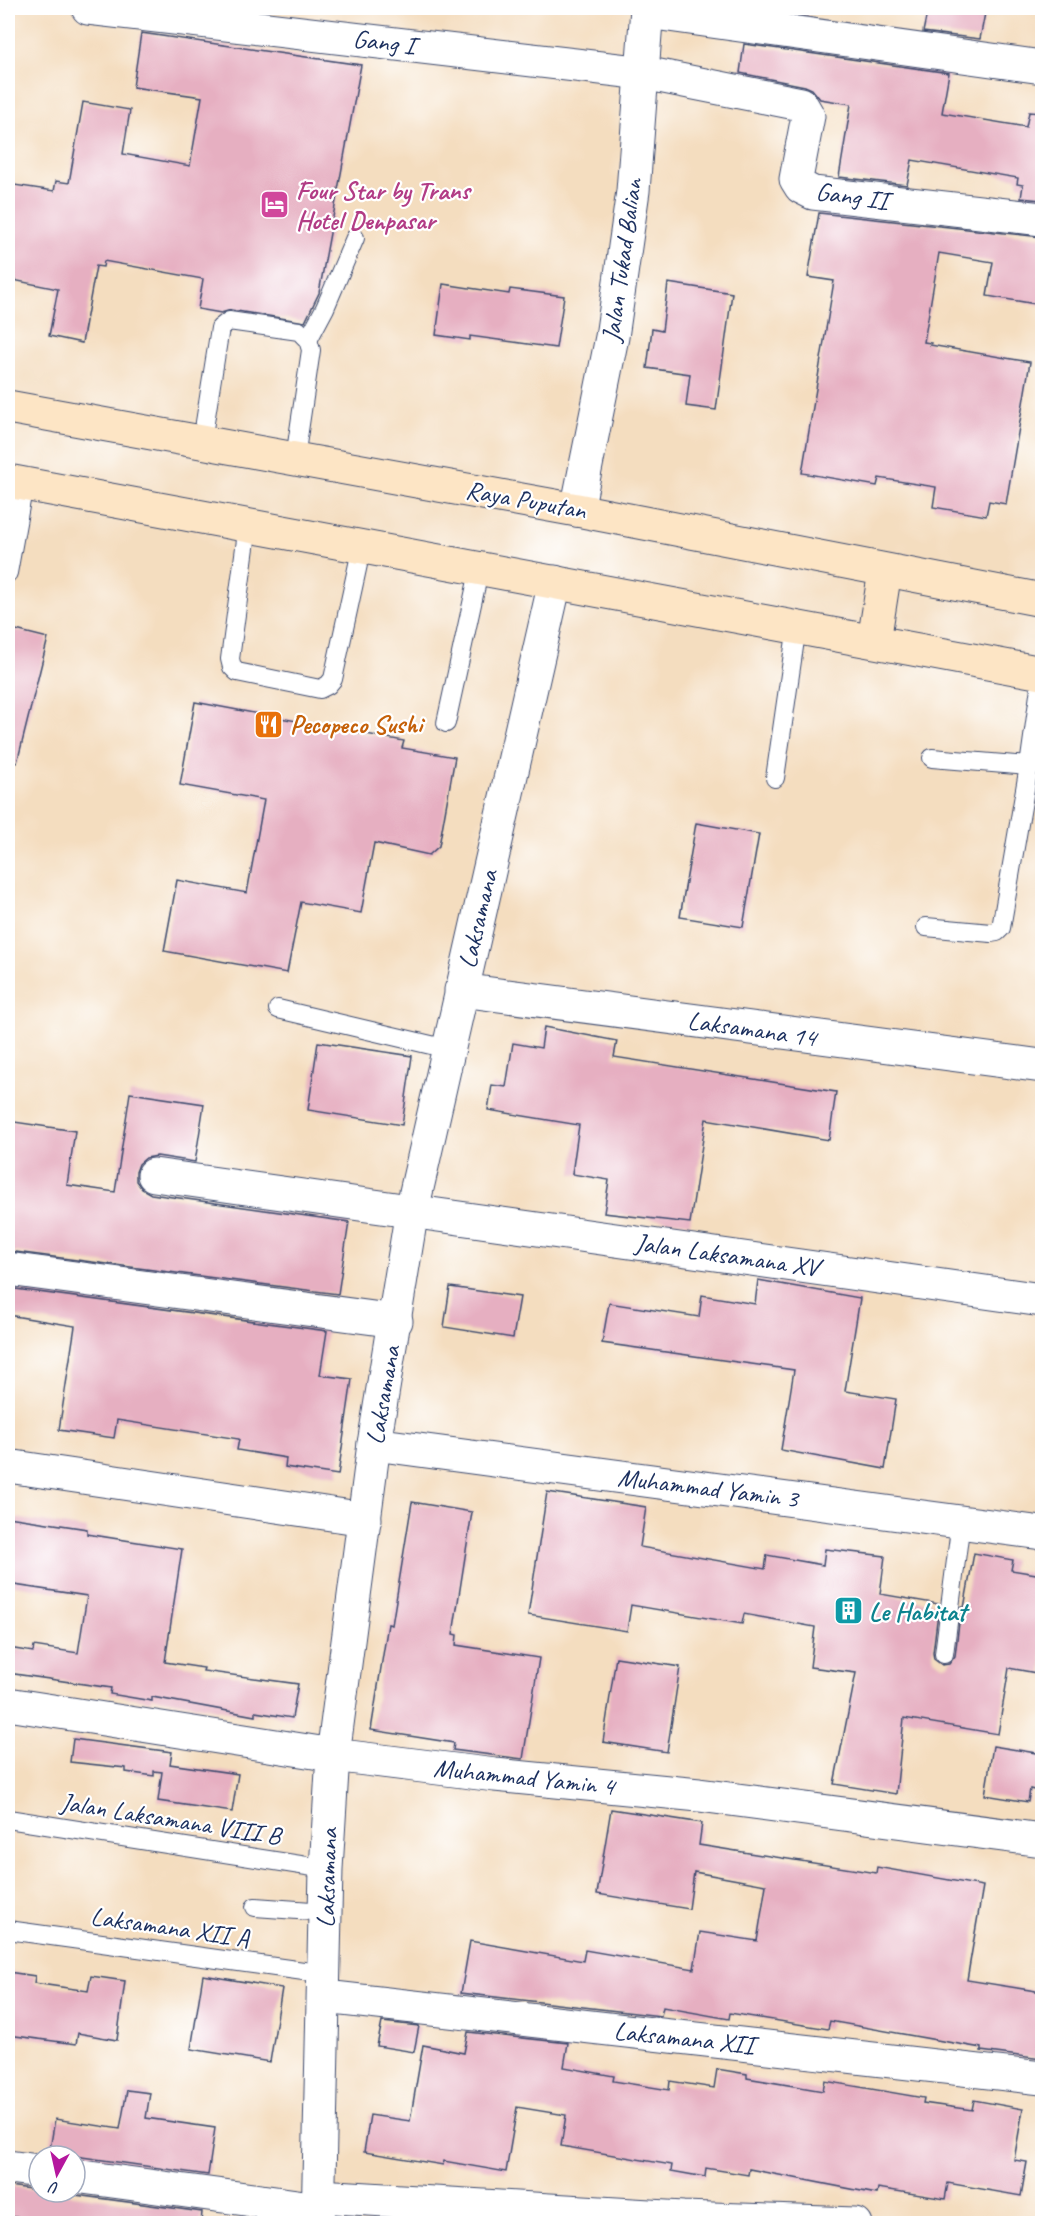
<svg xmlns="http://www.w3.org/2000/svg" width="1050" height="2231" font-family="Caveat,sans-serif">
  <rect width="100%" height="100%" fill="#fff"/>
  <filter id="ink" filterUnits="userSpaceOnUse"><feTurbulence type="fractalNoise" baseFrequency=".0167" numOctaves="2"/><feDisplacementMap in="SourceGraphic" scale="12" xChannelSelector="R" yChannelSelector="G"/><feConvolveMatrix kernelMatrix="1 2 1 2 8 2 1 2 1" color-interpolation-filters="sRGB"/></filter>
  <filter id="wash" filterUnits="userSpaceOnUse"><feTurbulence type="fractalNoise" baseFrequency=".008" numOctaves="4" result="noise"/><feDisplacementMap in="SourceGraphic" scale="24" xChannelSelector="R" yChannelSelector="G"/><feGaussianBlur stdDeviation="1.35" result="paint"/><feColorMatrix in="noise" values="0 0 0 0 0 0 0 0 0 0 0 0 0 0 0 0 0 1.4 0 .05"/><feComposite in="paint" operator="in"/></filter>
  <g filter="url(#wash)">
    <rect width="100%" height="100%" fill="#f4ddbf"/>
    <g id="blocks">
      <!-- building -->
      <g fill="#e6afc1">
        <polygon points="751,8 809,8 808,15"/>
        <polygon points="928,8 986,8 980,39 923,32"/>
        <polygon points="141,33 361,65 319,293 305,322 231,310 221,313 198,309 203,279 104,261 103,267 96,266 82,343 49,336 58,289 8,279 8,184 54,191 56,181 69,183 83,102 130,110 123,154 190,166 202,97 133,87"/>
        <polygon points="744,44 949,73 942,113 1026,127 1029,112 1042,113 1042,200 1021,198 1023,185 1017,184 1018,178 912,160 907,185 839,177 851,104 820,99 812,89 805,86 740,73"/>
        <polygon points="819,213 1042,237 1042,305 987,296 993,262 939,253 924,342 931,343 930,345 1030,362 1006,504 989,501 986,516 933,507 936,487 879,478 877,486 802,473 834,281 808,277"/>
        <polygon points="668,283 732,293 716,410 686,406 690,374 647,368 652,329 662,331"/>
        <polygon points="443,284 509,294 510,289 564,296 556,348 470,336 470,340 436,335"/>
        <polygon points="8,628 48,638 17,763 8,762"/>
        <polygon points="195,702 404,741 402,748 455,757 439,846 429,855 374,843 361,913 301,902 287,973 164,951 177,880 247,893 264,800 180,785"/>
        <polygon points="696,823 759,834 743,927 680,917"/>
        <polygon points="544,1027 617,1041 614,1057 836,1092 829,1140 706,1119 690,1223 604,1213 609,1180 572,1174 579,1125 488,1110 492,1085 506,1087 513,1043 541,1048"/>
        <polygon points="318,1042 412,1056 402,1125 308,1110"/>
        <polygon points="130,1093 204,1104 195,1162 157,1156 146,1158 139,1164 136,1172 136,1181 142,1189 151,1194 349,1222 338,1294 8,1251 8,1121 75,1131 67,1185 115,1192"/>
        <polygon points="758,1280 860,1298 845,1391 896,1399 885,1469 781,1450 794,1370 602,1343 609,1303 699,1317 702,1295 755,1304"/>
        <polygon points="450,1287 520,1297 513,1338 444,1327"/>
        <polygon points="8,1288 327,1331 320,1375 352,1379 338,1475 285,1467 286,1458 237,1450 239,1439 117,1420 114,1438 59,1430 75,1326 8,1315"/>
        <polygon points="547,1492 646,1507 640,1547 765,1569 767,1555 823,1565 825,1549 885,1556 880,1594 939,1604 933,1653 934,1659 942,1665 949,1664 955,1656 961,1607 964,1608 974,1553 1013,1560 1011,1570 1042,1575 1042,1674 1009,1668 998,1734 904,1718 896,1794 834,1784 856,1673 810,1667 815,1627 744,1614 742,1624 631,1605 627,1631 528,1615"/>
        <polygon points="412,1502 472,1512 453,1634 457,1635 456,1645 539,1658 523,1759 453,1750 454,1743 371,1730 388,1624 392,1625"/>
        <polygon points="8,1517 87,1529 87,1534 182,1549 165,1662 204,1668 203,1671 298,1684 292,1718 255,1712 255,1716 152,1697 152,1701 110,1694 111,1688 8,1673 8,1648 33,1652 34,1646 78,1653 87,1596 8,1584"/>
        <polygon points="616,1657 680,1667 667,1752 603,1742"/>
        <polygon points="73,1739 172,1752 170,1764 238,1774 232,1812 158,1801 162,1772 154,1771 154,1776 126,1772 126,1768 70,1762"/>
        <polygon points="993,1746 1042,1754 1042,1792 1030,1789 1028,1802 985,1795"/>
        <polygon points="611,1809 702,1823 699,1845 876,1873 877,1867 983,1886 967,1980 1042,1992 1042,2059 981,2051 981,2048 830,2021 828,2029 730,2013 729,2019 663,2007 661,2016 461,1993 470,1941 583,1961 585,1950 694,1969 700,1932 757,1941 766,1885 694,1872 689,1909 597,1894"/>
        <polygon points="8,1972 35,1976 34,1983 88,1991 91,1976 125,1981 117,2040 78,2033 76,2044 8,2035"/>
        <polygon points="203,1975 282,1988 270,2062 191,2049"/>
        <polygon points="382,2022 419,2026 414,2052 377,2046"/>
        <polygon points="468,2032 568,2043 564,2067 614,2076 613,2081 669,2090 670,2081 714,2088 717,2069 747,2074 747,2078 823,2091 825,2081 924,2098 923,2103 972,2110 974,2100 1023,2109 1014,2160 1027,2162 1021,2196 948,2183 945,2199 878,2188 877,2194 749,2169 748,2175 706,2168 705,2177 671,2171 672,2165 561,2146 566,2115 517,2107 506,2172 444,2161 443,2165 364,2152 370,2115 410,2121 423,2045 464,2053"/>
        <polygon points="127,2090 150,2093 146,2118 215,2128 208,2175 75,2156 49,2156 55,2119 120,2129"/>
        <polygon points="8,2186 202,2212 201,2223 55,2223 8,2216"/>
      </g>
    </g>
  </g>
  <g filter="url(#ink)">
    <use href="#blocks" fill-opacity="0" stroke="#3c496d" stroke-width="1.5"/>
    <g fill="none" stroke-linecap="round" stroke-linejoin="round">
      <defs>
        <g id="service">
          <polyline points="308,340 325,308 355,238"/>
          <polyline points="202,441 220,328 229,321 299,331 308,340 311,350 295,458"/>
          <polyline points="248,525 230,659 232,667 237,672 320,689 328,685 333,679 362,546"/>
          <polyline points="8,573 24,484"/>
          <polyline points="446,723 480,567"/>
          <polyline points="932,758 1029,766 1042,673"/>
          <polyline points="775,778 797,626"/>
          <polyline points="926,927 991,933 997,932 1001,928 1029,766"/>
          <polyline points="278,1009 448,1049"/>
          <polyline points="944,1654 961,1521"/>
          <polyline points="8,1819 326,1869"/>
          <polyline points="255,1907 326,1912"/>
          <polyline points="8,1930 325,1974"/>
        </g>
        <g id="minor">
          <polyline points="88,8 644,73 801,104 808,116 796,179 801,187 813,193 1042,219"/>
          <polyline points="647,12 1042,67"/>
          <polyline points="461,990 1042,1066"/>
          <polyline points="154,1175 1042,1300"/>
          <polyline points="8,1269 396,1321"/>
          <polyline points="374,1444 1042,1533"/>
          <polyline points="8,1466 365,1519"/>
          <polyline points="8,1704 333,1755 495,1775 699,1795 1042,1840"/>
          <polyline points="325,1997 1042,2078"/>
          <polyline points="8,2167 39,2171"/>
          <polyline points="75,2176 319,2209"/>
          <polyline points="319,2196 683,2218 855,2224"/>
          <polyline points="318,2224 326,1869 333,1755 374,1444 412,1210 555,582"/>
        </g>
        <polyline id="tertiary" points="577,510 612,337 633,191 647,8"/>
        <g id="secondary">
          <polyline points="8,407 577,510 1042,600"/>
          <polyline points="8,481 1042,673"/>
          <polyline points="874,641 885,571"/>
        </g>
      </defs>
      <!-- service casing -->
      <use href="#service" stroke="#3c496d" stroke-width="20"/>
      <!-- minor casing -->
      <use href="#minor" stroke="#3c496d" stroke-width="35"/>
      <!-- tertiary casing -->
      <use href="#tertiary" stroke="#3c496d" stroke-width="35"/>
      <!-- secondary casing -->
      <use href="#secondary" stroke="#3c496d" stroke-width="35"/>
      <!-- service -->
      <use href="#service" stroke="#fff" stroke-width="18"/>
      <!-- minor -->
      <use href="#minor" stroke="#fff" stroke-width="33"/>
      <!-- tertiary -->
      <use href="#tertiary" stroke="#fff" stroke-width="33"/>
      <!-- secondary -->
      <use href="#secondary" stroke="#fde5c5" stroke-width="33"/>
    </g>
  </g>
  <!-- icons -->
  <defs>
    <symbol id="hotel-square" viewBox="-11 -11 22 22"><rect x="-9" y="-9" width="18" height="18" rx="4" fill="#d1479c" stroke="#fff"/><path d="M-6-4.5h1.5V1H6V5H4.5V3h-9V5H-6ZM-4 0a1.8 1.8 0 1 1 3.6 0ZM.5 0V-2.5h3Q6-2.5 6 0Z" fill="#fff"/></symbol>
    <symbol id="restaurant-square" viewBox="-11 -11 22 22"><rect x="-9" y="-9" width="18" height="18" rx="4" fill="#e8710a" stroke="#fff"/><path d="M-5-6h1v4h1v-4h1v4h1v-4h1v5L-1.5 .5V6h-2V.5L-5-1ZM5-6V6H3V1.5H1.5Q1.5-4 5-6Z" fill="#fff"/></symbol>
    <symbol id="building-square" viewBox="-11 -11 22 22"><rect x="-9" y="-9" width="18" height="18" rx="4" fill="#0f9aa8" stroke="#fff"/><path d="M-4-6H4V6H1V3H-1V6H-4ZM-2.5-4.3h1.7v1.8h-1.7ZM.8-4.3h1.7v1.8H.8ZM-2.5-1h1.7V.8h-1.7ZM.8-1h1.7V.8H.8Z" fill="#fff"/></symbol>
  </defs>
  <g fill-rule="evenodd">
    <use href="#hotel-square" x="258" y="188" width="33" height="33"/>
    <use href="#restaurant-square" x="252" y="708" width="33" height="33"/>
    <use href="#building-square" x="832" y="1594" width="33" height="33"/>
  </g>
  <g text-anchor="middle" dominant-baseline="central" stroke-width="4.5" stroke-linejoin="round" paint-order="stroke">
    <!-- street labels -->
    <g font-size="26" fill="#1b2f5e" stroke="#fff">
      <text transform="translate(384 42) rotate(7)">Gang I</text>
      <text transform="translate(852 196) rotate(8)">Gang II</text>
      <text transform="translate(622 260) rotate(-82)">Jalan Tukad Balian</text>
      <text transform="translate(526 500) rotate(10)">Raya Puputan</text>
      <text transform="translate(478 919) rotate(-77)">Laksamana</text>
      <text transform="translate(752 1029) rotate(8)">Laksamana 14</text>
      <text transform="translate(727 1255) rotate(8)">Jalan Laksamana XV</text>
      <text transform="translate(383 1395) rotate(-80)">Laksamana</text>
      <text transform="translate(708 1488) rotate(7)">Muhammad Yamin 3</text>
      <text transform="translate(524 1777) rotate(6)">Muhammad Yamin 4</text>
      <text transform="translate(171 1819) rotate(9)">Jalan Laksamana VIII B</text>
      <text transform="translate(327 1878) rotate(-88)">Laksamana</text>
      <text transform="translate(170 1927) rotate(8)">Laksamana XII A</text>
      <text transform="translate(684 2038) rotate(6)">Laksamana XII</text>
    </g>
    <!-- hotel labels -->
    <g font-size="26" font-weight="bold" fill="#b23c85" stroke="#fff" text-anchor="start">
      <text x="296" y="190">Four Star by Trans<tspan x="296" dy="30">Hotel Denpasar</tspan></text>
    </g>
    <!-- food labels -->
    <g font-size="26" font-weight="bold" fill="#c56008" stroke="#fff" text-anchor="start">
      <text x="290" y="724">Pecopeco Sushi</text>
    </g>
    <!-- culture labels -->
    <g font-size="26" font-weight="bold" fill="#0d838f" stroke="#fff" text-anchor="start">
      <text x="869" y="1611">Le Habitat</text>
    </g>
  </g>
  <!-- margin -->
  <rect width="1050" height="2231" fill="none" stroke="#fff" stroke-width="30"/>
  <!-- north arrow -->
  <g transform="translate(57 2174) rotate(188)"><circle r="28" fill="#ffffff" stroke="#a4acbf" stroke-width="1.5"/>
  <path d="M0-4.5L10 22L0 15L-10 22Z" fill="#b5179e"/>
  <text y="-9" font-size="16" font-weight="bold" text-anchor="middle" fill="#1b2f5e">U</text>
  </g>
</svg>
